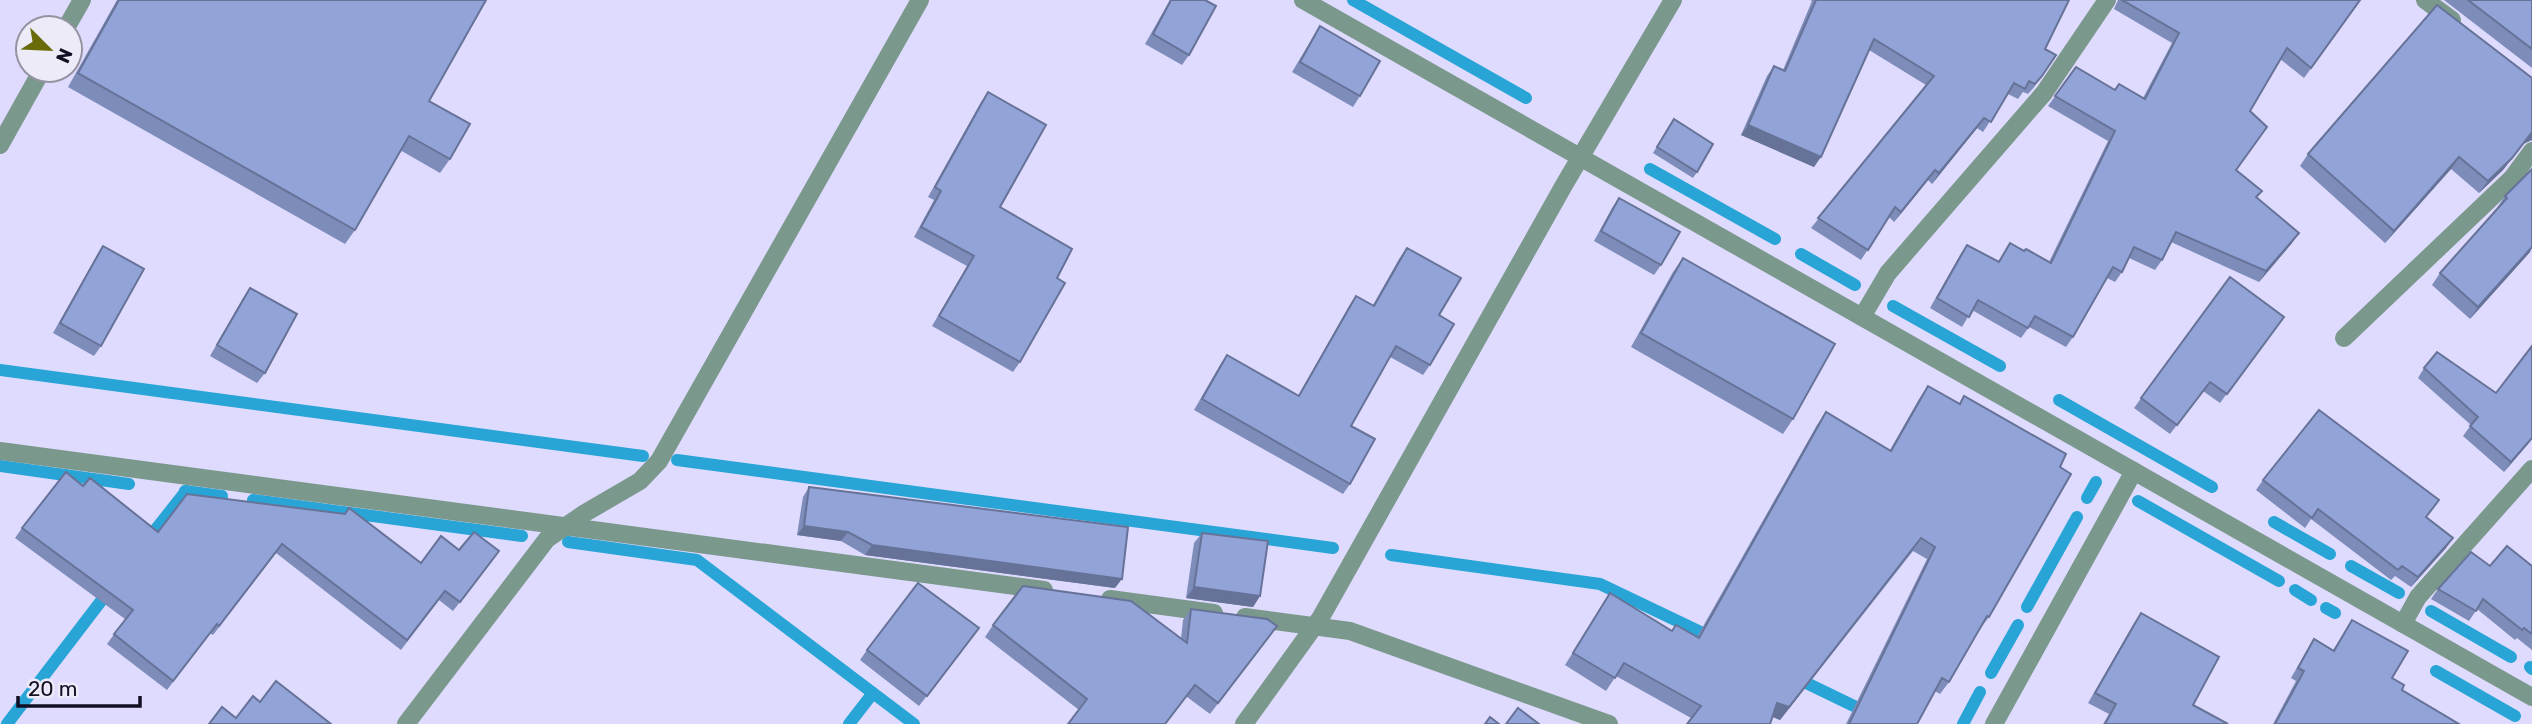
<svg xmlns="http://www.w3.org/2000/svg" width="2532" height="724" font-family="Rubik,sans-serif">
  <rect width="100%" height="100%" fill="#dfdbfe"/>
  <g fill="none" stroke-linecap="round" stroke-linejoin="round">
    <!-- stream -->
    <g stroke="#28a5d6" stroke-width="12">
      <polyline points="1353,0 1526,98"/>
      <polyline points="1650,169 1775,239"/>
      <polyline points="1801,254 1855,285"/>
      <polyline points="1893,306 2000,366"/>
      <polyline points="0,370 643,456"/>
      <polyline points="2059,400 2212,487"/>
      <polyline points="677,460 1333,548"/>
      <polyline points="0,466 129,484"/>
      <polyline points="185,491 222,496"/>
      <polyline points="2087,498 2096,482"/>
      <polyline points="253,500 522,536"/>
      <polyline points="2138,501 2279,581"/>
      <polyline points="2274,522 2330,554"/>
      <polyline points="568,542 697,560 914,724"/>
      <polyline points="145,543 186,491"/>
      <polyline points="1391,555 1600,584 1715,639"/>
      <polyline points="2351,566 2399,593"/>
      <polyline points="2295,590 2311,600"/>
      <polyline points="2027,607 2077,517"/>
      <polyline points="2326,608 2335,613"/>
      <polyline points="2431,611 2511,657"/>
      <polyline points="2530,667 2532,669"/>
      <polyline points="2436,671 2515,716"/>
      <polyline points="1991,673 2018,625"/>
      <polyline points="1794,677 1891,724"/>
      <polyline points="7,724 111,588"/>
      <polyline points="849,724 873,693"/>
      <polyline points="1963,724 1980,692"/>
    </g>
    <!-- minor -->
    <g stroke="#7b988d" stroke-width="18">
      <polyline points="1303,0 2532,697"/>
      <polyline points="2425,0 2452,20"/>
      <polyline points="66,28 82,0"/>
      <polyline points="0,145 42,70"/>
      <polyline points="1862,317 1888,273 2044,93 2107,0"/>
      <polyline points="2344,338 2512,178 2532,151"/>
      <polyline points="0,451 1044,590"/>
      <polyline points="1110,599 1214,613"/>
      <polyline points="1245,617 1350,631 1609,724"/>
      <polyline points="2403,624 2418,597 2532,469"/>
      <polyline points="406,724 547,539 585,513 640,481 659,461 920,0"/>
      <polyline points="1244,724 1321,617 1564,185 1673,0"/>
      <polyline points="1994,724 2134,471"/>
    </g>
  </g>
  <!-- wall -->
  <g fill="#7e8cba">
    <polygon points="117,0 486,0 429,101 450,159 440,173 400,150 355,230 345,244 68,87"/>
    <polygon points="1170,0 1205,0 1189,55 1182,65 1145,44"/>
    <polygon points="1810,0 2069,0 2045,49 2035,86 2028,94 2023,92 2018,99 2008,94 1983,132 1977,128 1932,184 1928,180 1894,222 1889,217 1861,260 1811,228 1926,85 1869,50 1814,167 1741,135 1767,76 1774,66 1783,70 1812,1"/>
    <polygon points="2118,0 2361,0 2304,78 2280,59 2250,111 2236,170 2292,243 2259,282 2171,242 2162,260 2155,270 2129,258 2122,272 2115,282 2107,278 2073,337 2066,347 2029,327 2021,338 1972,310 1962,327 1930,308 1960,255 1967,245 1998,262 2010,243 2049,262 2108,141 2048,106 2076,67 2115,90 2119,84 2143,98 2172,43 2114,9"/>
    <polygon points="2444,0 2532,0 2532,68"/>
    <polygon points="1320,26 1360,96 1353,107 1292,72 1313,37"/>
    <polygon points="2532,78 2532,140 2523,144 2503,170 2479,193 2451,169 2385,243 2300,166 2308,154"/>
    <polygon points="988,92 1000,207 1057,278 1020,362 1013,372 932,326 967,266 914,237 934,200 928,197 981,102"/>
    <polygon points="1670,125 1697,172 1693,178 1653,153"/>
    <polygon points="2530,173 2530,252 2470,319 2432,285 2440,273 2497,209 2497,208 2505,196"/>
    <polygon points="1619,198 1661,265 1654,275 1594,241 1612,208"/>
    <polygon points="103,246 101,346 94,356 53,333 96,257"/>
    <polygon points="1407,248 1439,315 1430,365 1423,375 1390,357 1351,426 1350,484 1343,494 1194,410 1220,365 1227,355 1298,396 1349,306 1356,296 1373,305 1399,259"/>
    <polygon points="1683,258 1793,419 1783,434 1631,347 1673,272"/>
    <polygon points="2230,277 2284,317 2220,403 2203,391 2170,434 2134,408"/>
    <polygon points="250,288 265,373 257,383 210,356 243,298"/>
    <polygon points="2532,346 2532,439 2504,472 2463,436 2471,425 2418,378 2424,368 2496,393"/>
    <polygon points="1928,386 1959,404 1964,396 1989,617 1980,629 1949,682 1940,694 1935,691 1917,724 1846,724 1927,559 1913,551 1780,720 1772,717 1691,718 1616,676 1606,691 1565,665 1610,593 1671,631 1676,625 1697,637 1817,425 1826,412 1890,450 1919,399"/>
    <polygon points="2263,480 2426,517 2453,538 2446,548 2411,587 2395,576 2391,580 2311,519 2305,528 2256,490"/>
    <polygon points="83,486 158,532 187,494 421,563 459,550 492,561 453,611 439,600 401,650 276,553 213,635 210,633 167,690 107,644 125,619 15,538 22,528"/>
    <polygon points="809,487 1115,588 865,555 841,541 797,535 803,497"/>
    <polygon points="1202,533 1260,596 1253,607 1186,598 1194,543"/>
    <polygon points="2490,566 2532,566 2532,650 2517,638 2515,640 2477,609 2469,621 2431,599 2438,589"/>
    <polygon points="1191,609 1277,626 1210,714 1187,697 1079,710 985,637 993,625 1181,639 1183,620"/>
    <polygon points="2141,613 2193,705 2228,724 2103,724 2109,714 2088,703 2134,623"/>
    <polygon points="2352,620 2392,678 2402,690 2459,724 2273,724 2296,681 2291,678 2307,650 2314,639 2333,650"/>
    <polygon points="979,628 919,706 860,660 867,650"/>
  </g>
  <!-- shaded-wall -->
  <g fill="#667297">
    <polygon points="1984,118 1977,128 1932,184 1939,173"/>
    <polygon points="1748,125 1821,157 1814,167 1741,135"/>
    <polygon points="2532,132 2532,140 2523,144 2503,170 2479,193 2488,181"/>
    <polygon points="2459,157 2451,169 2385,243 2394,231"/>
    <polygon points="1935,170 1928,180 1894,222 1901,212"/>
    <polygon points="2299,233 2292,243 2259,282 2266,271"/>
    <polygon points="2532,247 2530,252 2470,319 2478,307"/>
    <polygon points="2532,438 2532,439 2504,472 2511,462"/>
    <polygon points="804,526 848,532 841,541 797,535"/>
    <polygon points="1921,538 1780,720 1769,715 1777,703"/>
    <polygon points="2453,538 2446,548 2411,587 2418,577"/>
    <polygon points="872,545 1122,579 1115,588 865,555"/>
    <polygon points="1194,587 1260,596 1253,607 1186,598"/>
  </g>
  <!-- building -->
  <g fill="#92a3d8" stroke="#667297" stroke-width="2">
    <polygon points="119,0 486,0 429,101 470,124 450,159 409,136 355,230 78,73"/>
    <polygon points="1171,0 1205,0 1216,6 1189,55 1153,34"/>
    <polygon points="1816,0 2069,0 2045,49 2056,55 2042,76 2035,84 2029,81 2025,89 2014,83 1991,122 1984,118 1939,173 1935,170 1901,212 1895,207 1868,250 1818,218 1934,76 1874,39 1821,157 1748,125 1774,66 1785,71"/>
    <polygon points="2122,0 2360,0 2311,68 2287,48 2250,111 2267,127 2236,170 2262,191 2256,197 2299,233 2266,271 2176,232 2162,260 2134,247 2122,272 2113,267 2073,337 2035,316 2028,328 1978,300 1969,317 1937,298 1967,245 1999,262 2010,243 2024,251 2026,249 2051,263 2115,131 2055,96 2076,67 2115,90 2119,84 2145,99 2179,33"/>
    <polygon points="2468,0 2532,0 2532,49"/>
    <polygon points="2437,5 2532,78 2532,132 2512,158 2488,181 2459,157 2394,231 2308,154"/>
    <polygon points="1320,26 1380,61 1360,96 1300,62"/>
    <polygon points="988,92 1046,125 1000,207 1072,249 1057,278 1065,283 1020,362 939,316 974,256 921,227 941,191 935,187"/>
    <polygon points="1674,119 1713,144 1697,172 1657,147"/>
    <polygon points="2532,169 2532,247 2478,307 2440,273 2507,198 2505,196"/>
    <polygon points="1619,198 1680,232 1661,265 1601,231"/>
    <polygon points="103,246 144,269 101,346 60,323"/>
    <polygon points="1407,248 1461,278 1439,315 1454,324 1430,365 1396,346 1351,426 1375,439 1350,484 1202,399 1227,355 1299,396 1356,296 1374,306"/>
    <polygon points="1683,258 1835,344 1793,419 1641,333"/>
    <polygon points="2230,277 2284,317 2227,394 2210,382 2177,425 2141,398"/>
    <polygon points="250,288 297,314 265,373 217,345"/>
    <polygon points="2532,346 2532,438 2511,462 2470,426 2478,417 2424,368 2437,352 2496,393"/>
    <polygon points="1928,386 1960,404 1964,396 2066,454 2060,467 2071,474 1989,617 1987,616 1949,682 1942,678 1917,724 1849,724 1935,547 1921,538 1789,707 1777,703 1770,724 1687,724 1701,706 1624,663 1615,678 1573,653 1610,593 1672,631 1676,625 1699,638 1826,412 1891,451"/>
    <polygon points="2319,410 2439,500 2426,517 2453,538 2418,577 2402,566 2398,570 2318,509 2312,518 2263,480"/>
    <polygon points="66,472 83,486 90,478 158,532 187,494 345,514 349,508 421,563 441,536 459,550 474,532 499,551 460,602 445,591 407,640 282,544 219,626 217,624 173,681 114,634 133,610 22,528"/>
    <polygon points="809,487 1128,527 1122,579 872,545 848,532 804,526"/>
    <polygon points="1202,533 1268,541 1260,596 1194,587"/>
    <polygon points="2507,546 2532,566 2532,634 2524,628 2522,630 2483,599 2476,611 2438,589 2471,552 2490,566"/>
    <polygon points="918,583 979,628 927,696 867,650"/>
    <polygon points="1023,586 1131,601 1187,643 1191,609 1267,619 1277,626 1218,703 1195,685 1165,724 1068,724 1087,699 993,625"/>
    <polygon points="2141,613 2219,657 2193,705 2228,724 2105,724 2116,704 2095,693"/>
    <polygon points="2352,620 2408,651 2392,678 2404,685 2402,690 2459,724 2275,724 2304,671 2298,668 2314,639 2334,651"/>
    <polygon points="276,681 331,724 209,724 222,707 236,718 253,696 260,702"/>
    <polygon points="1518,708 1539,724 1506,724"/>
    <polygon points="1490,717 1499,724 1485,724"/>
  </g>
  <!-- north arrow -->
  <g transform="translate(49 49) rotate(114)"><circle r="33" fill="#ecebf7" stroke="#9593a2" stroke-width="2"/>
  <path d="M0-5L12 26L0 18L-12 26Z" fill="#696a08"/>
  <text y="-10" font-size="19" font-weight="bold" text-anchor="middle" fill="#130f23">N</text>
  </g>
  <!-- scale -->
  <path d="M18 696v10h122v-10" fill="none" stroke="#130f23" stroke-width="3.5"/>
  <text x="28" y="696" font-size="21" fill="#130f23" stroke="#ecebf7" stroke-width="5" paint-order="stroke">20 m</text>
</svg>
